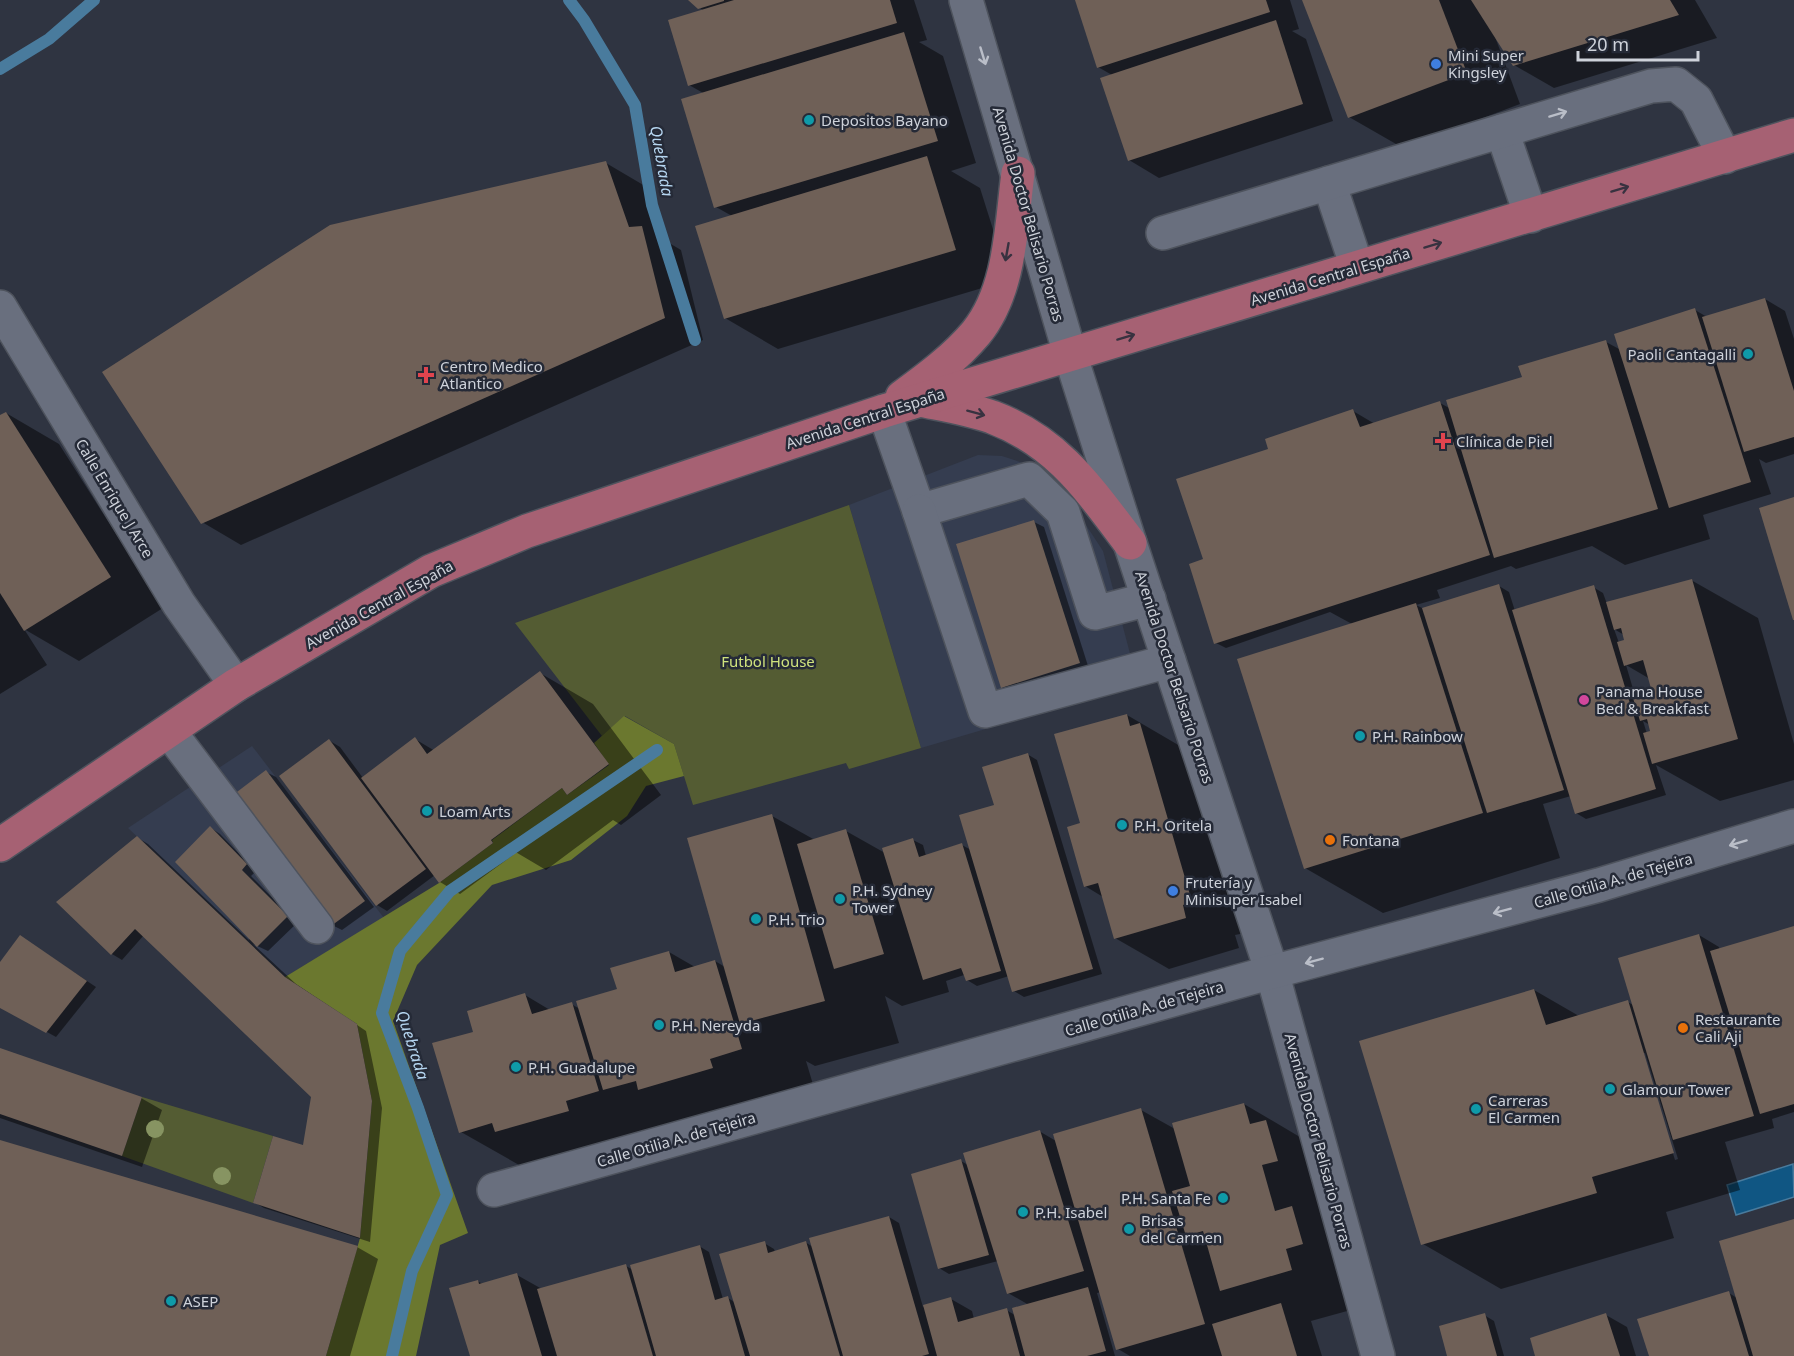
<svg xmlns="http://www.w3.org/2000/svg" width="1794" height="1356" font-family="'Noto Sans',sans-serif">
  <rect width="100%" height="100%" fill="#2f3441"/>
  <!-- built -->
  <g fill="#353d50">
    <polygon points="978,455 1002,456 1032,466 1065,493 1103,551 1138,684 921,748 849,505"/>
    <polygon points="252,746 384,918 285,977 128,828"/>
  </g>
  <!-- green -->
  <g fill="#545c33">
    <polygon points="849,505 921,748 849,769 846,763 693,805 674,744 625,716 602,736 515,623"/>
    <polygon points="142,1097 273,1136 253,1203 122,1156"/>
  </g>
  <!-- forest -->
  <polygon fill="#6b782f" points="624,716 674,744 684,776 646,786 627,816 571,860 492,885 417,965 393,1021 468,1233 440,1245 416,1356 326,1356 360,1238 372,1101 357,1024 285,977 439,883 493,843 492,840 562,788 567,795 609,765 594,743"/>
  <!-- water -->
  <polygon fill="#105683" stroke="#497b9d" stroke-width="1.5" points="1793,1164 1794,1197 1736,1215 1727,1185"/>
  <!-- shadow -->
  <g fill="#0007" fill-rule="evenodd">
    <polygon points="690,0 914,0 927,40 919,42 943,56 976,163 951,171 980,188 1009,280 778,349 725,318 732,216 716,207 705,94 689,85 704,11"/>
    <polygon points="1076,0 1290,0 1299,29 1292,31 1306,39 1333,121 1159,178 1129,160 1112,75 1098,67"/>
    <polygon points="1304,0 1695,0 1717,38 1554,88 1514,65 1494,34 1520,104 1403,148 1349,117"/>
    <polygon points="606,163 645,186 664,240 681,250 703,340 241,545 202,522"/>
    <path d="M1765,299L1785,311L1794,339V454L1766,463L1759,459L1771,494L1703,515L1710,539L1625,565L1592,546L1516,569L1511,566L1437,590L1440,598L1416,605L1424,609L1499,586L1509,592L1515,611L1593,587L1603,593L1607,604L1691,580L1758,618L1794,744V780L1720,801L1656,765L1666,795L1586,819L1576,813L1571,796L1543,804L1560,858L1383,913L1305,868L1352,624L1330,612L1226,648L1216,643L1205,560L1268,450L1353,411L1375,424L1440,403L1451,409L1606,342L1621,350L1695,310L1707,317ZM1614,629L1624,635L1626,641L1619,643ZM1626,665L1650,679L1654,693L1636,699ZM1643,721L1650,725L1652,733L1647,734Z"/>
    <polygon points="6,413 59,444 163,608 79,661 24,629 47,665 0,694 0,417"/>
    <polygon points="1034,522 1044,527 1089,669 1012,693 1002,687"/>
    <polygon points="540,673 593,704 661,795 621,825 613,820 546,870 507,847 513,855 460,894 440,882 435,875 387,911 377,905 282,777 330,741 340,747 363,778 415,739 435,751"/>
    <polygon points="1127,715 1180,746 1245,933 1235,935 1239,948 1169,969 1115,938 1103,897 1085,886 1082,824"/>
    <polygon points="1027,754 1037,760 1102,974 1024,997 1014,991 1009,976 977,986 967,980 964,975 946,981 949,992 902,1006 885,996 899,1043 815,1066 806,1061 815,1091 535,1174 461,1132 475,1033 525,995 550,1010 571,1004 580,1009 619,990 669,952 695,967 715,961 725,967 772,816 815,840 846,831 885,853 913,840 923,845 926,856 962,845 971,850"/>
    <polygon points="266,772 276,777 374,907 342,930 332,925"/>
    <polygon points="211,828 220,834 256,871 251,876 297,923 268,951 253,944 296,984 366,1031 382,1108 370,1242 264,1208 254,1202 304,1147 313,1097 144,935 122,960 112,954 58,902 138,838 148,844 249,940 250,938"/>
    <path d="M1794,927V1112L1772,1119L1774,1128L1725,1142L1740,1190L1666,1212L1674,1238L1501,1289L1423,1244L1534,990L1579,1016L1628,1002L1633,1005L1699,935L1719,947L1720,950ZM1642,1053H1645L1678,1159L1675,1160Z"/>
    <polygon points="30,943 96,987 56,1037 0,1006 0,965"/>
    <polygon points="0,1049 141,1098 162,1110 142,1167 0,1118"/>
    <polygon points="1244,1104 1310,1143 1358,1308 1311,1321 1322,1356 1130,1356 1118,1349 1101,1292 1097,1293 1115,1356 471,1356 477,1281 483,1284 517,1275 542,1289 626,1266 633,1270 699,1246 709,1252 723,1299 728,1298 736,1303 764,1243 774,1249 775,1252 805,1242 813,1247 889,1217 899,1223 923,1307 951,1299 972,1311 974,1319 1006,1310 1015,1315 1029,1305 1008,1293 998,1261 949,1274 939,1268 961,1161 968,1165 1039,1131 1056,1141 1141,1110 1175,1129"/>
    <polygon points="0,1142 357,1247 378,1259 350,1356 0,1356"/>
    <polygon points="1794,1221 1794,1356 1650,1356 1729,1293 1737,1298"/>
    <polygon points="1484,1315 1494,1321 1504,1356 1449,1356"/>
    <polygon points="1606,1315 1627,1327 1636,1356 1537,1356"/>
  </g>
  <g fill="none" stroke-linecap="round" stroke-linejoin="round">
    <!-- stream -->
    <g stroke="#497b9d" stroke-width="12">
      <polyline points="569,0 584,20 635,105 652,205 695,340"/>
      <polyline points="0,69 49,39 94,0"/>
      <polyline points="392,1356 412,1271 447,1195 418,1108 382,1013 400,951 450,891 657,750"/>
    </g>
  </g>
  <!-- building -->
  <g fill="#6f6057">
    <polygon points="688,0 724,0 724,1 698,9"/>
    <polygon points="734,0 890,0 897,23 688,86 668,20"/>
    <polygon points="1075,0 1266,0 1270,12 1097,68"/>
    <polygon points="1302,0 1439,0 1467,73 1348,118"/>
    <polygon points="1471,0 1670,0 1679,15 1513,66"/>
    <polygon points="1276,20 1303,104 1128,161 1100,78"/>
    <polygon points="904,32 938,141 714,208 681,99"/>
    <polygon points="927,156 956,250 724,319 695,226"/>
    <polygon points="606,161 629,227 642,226 665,318 201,524 102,372 330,225"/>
    <polygon points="1765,298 1794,391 1794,437 1744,452 1702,317"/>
    <polygon points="1695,308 1751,482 1669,508 1614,334"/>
    <polygon points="1606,340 1658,509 1494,558 1446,400 1522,377 1518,366"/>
    <polygon points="1440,401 1490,555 1214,644 1189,564 1203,559 1176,479 1268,449 1265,439 1353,409 1360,427"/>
    <polygon points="6,412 111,577 24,631 0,593 0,415"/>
    <polygon points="1794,497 1794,620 1793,620 1759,508"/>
    <polygon points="1034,520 1080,663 1001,688 956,544"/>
    <polygon points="1692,579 1738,739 1652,764 1643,733 1650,731 1647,719 1640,721 1633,698 1652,692 1643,660 1624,666 1617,642 1624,640 1621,628 1614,630 1606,602"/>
    <polygon points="1499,584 1564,790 1487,813 1422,608"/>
    <polygon points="1594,585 1656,789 1575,814 1512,610"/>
    <polygon points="1416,603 1483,813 1304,869 1237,659"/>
    <polygon points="540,671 609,764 567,795 562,788 491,840 493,843 439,883 361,778 415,737 427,754"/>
    <polygon points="1127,714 1130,726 1140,723 1192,902 1183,905 1186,918 1114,939 1098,883 1084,887 1067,827 1080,823 1054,734"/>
    <polygon points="329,739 426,869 376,906 279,776"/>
    <polygon points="1028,753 1093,969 1012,992 959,815 994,805 982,767"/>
    <polygon points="266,770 365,901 331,926 233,795"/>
    <polygon points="772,814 825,1001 740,1024 687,838"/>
    <polygon points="210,826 247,864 242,870 288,916 257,947 175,862"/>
    <polygon points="846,829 884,954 834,969 797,844"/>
    <polygon points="137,836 285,977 357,1024 372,1101 360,1238 253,1203 273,1136 303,1145 311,1097 135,929 111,955 56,902"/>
    <polygon points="913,838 919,857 962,843 1001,971 966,981 961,968 923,980 882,848"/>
    <polygon points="1794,926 1794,1104 1760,1114 1710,951"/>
    <polygon points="1699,934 1754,1116 1673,1140 1618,958"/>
    <polygon points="20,935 87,981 46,1033 0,1008 0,962"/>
    <polygon points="669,951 675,972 715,960 742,1049 710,1059 713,1068 638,1090 636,1081 603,1090 576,1001 617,989 610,968"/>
    <polygon points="1534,989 1546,1025 1628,1000 1674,1153 1592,1177 1597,1193 1421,1245 1359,1041"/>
    <polygon points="525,993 532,1014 572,1002 599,1091 566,1101 569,1111 495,1132 492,1123 459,1133 432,1043 473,1032 467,1011"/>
    <polygon points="0,1048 142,1097 122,1156 0,1114"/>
    <polygon points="1244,1103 1250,1124 1266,1120 1278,1161 1262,1165 1275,1211 1292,1206 1303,1244 1286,1249 1292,1270 1220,1291 1203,1231 1186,1236 1172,1191 1190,1186 1172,1123"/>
    <polygon points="1141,1108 1205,1324 1116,1350 1053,1134"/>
    <polygon points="1040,1130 1084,1271 1007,1294 963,1153"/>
    <polygon points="0,1140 358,1246 326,1356 0,1356"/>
    <polygon points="961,1159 989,1255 938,1269 911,1174"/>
    <polygon points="889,1216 929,1354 922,1356 843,1356 809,1238"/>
    <polygon points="1794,1219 1794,1356 1753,1356 1719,1241"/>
    <polygon points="765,1241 768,1253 806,1241 840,1356 750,1356 719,1254"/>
    <polygon points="700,1245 715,1300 728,1296 745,1356 656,1356 630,1265"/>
    <polygon points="626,1264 653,1356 557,1356 537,1289"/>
    <polygon points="517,1273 542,1356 470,1356 449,1288 478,1280 479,1284"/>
    <polygon points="1088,1287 1106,1351 1087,1356 1025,1356 1012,1308"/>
    <polygon points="1729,1291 1749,1356 1649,1356 1637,1319"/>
    <polygon points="951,1297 958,1322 1007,1308 1020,1356 937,1356 923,1305"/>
    <polygon points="1281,1303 1297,1356 1222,1356 1212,1324"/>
    <polygon points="1485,1313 1497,1356 1447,1356 1439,1326"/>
    <polygon points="1606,1313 1620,1356 1535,1356 1530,1338"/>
  </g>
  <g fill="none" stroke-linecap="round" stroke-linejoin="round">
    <defs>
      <g id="minor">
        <polyline points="966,0 1070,354 1130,543 1272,972 1378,1356"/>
        <polyline points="1502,131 1531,216"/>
        <polyline points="1329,183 1357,267"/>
        <polyline points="1163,233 1651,86 1676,84 1696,100 1725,157"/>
        <polyline points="0,307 179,604 236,685"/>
        <polyline points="884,411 919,511 1029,479 1063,512 1095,613 1149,599"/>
        <polyline points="919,511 985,711 1169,661"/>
        <polyline points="169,731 317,927"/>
        <polyline points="494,1190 1272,972 1599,885 1794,826"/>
      </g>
      <g id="major">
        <path d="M902,397C928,378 955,358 976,333C1011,290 1011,226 1018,173"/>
        <path d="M920,400C944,405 969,409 992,417C1058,442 1089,489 1130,543"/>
        <polyline points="0,845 236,685 431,571 527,531 884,411 1794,135"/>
      </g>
    </defs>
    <!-- minor casing -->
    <use href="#minor" stroke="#4e535d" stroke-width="36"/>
    <!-- major casing -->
    <use href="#major" stroke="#4e535d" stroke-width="36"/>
    <!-- minor -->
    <use href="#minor" stroke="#696f7e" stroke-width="33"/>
    <!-- major -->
    <use href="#major" stroke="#a66173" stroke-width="33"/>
  </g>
  <!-- trees -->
  <g fill="#879462">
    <circle cx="155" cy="1129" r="9"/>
    <circle cx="222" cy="1176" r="9"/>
  </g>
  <!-- one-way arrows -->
  <defs><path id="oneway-shaft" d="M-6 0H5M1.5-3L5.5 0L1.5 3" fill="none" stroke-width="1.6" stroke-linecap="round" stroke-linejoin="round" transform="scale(1.5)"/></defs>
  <g stroke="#babec8">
    <use href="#oneway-shaft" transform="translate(983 56) rotate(73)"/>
    <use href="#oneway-shaft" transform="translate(1558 114) rotate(-17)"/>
    <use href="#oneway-shaft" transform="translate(1738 843) rotate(163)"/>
    <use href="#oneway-shaft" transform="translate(1502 911) rotate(165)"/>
    <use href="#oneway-shaft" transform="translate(1314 961) rotate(165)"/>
  </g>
  <g stroke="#383240">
    <use href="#oneway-shaft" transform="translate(1620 189) rotate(-17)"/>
    <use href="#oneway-shaft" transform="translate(1433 245) rotate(-17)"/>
    <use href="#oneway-shaft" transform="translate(1007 252) rotate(100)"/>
    <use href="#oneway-shaft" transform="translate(1126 337) rotate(-17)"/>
    <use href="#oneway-shaft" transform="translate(976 413) rotate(15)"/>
  </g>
  <!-- markers -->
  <g fill="#3f7fe0" stroke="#252a37" stroke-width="2">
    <circle cx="1436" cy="64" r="6"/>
    <circle cx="1173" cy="891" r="6"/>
  </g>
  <g fill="#0f9aa8" stroke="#252a37" stroke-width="2">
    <circle cx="809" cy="120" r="6"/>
    <circle cx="1748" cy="354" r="6"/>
    <circle cx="1360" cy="736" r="6"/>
    <circle cx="427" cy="811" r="6"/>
    <circle cx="1122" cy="825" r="6"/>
    <circle cx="840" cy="899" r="6"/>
    <circle cx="756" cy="919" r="6"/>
    <circle cx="659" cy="1025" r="6"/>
    <circle cx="516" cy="1067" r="6"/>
    <circle cx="1610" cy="1089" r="6"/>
    <circle cx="1476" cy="1109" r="6"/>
    <circle cx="1223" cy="1198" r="6"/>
    <circle cx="1023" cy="1212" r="6"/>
    <circle cx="1129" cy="1229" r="6"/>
    <circle cx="171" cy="1301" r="6"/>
  </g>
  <g fill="#e0444e" stroke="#252a37" stroke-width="2">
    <path d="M423 366h6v6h6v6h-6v6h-6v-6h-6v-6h6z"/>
    <path d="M1440 432h6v6h6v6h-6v6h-6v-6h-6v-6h6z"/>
  </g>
  <circle fill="#d1479c" stroke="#252a37" stroke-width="2" cx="1584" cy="700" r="6"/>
  <g fill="#e8710a" stroke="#252a37" stroke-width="2">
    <circle cx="1330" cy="840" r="6"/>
    <circle cx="1683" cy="1028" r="6"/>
  </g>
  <g text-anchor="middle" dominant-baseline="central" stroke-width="5" stroke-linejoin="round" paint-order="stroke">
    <!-- poi labels -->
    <g font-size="15" fill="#ced2da" stroke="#252a37" text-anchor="start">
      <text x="1448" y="55">Mini Super<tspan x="1448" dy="17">Kingsley</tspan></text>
      <text x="821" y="120">Depositos Bayano</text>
      <text x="1736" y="354" text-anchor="end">Paoli Cantagalli</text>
      <text x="440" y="366">Centro Medico<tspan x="440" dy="17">Atlantico</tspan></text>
      <text x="1456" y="441">Clínica de Piel</text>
      <text x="1596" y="691">Panama House<tspan x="1596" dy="17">Bed &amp; Breakfast</tspan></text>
      <text x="1372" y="736">P.H. Rainbow</text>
      <text x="439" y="811">Loam Arts</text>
      <text x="1134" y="825">P.H. Oritela</text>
      <text x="1342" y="840">Fontana</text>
      <text x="1185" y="882">Frutería y<tspan x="1185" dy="17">Minisuper Isabel</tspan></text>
      <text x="852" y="890">P.H. Sydney<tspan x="852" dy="17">Tower</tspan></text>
      <text x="768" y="919">P.H. Trio</text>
      <text x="1695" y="1019">Restaurante<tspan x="1695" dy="17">Cali Aji</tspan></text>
      <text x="671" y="1025">P.H. Nereyda</text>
      <text x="528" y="1067">P.H. Guadalupe</text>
      <text x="1622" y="1089">Glamour Tower</text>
      <text x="1488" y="1100">Carreras<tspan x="1488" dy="17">El Carmen</tspan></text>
      <text x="1211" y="1198" text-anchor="end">P.H. Santa Fe</text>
      <text x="1035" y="1212">P.H. Isabel</text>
      <text x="1141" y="1220">Brisas<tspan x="1141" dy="17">del Carmen</tspan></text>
      <text x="183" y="1301">ASEP</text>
    </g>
    <!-- street labels -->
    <g font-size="15" fill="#ced2da" stroke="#252a37">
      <text transform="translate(1029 214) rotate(74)">Avenida Doctor Belisario Porras</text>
      <text transform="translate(1330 276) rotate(-17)">Avenida Central España</text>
      <text transform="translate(865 418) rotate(-18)">Avenida Central España</text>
      <text transform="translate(115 498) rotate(59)">Calle Enrique J Arce</text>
      <text transform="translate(379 604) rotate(-29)">Avenida Central España</text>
      <text transform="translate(1175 677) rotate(72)">Avenida Doctor Belisario Porras</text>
      <text transform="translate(1613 880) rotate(-16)">Calle Otilia A. de Tejeira</text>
      <text transform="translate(1144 1008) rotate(-16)">Calle Otilia A. de Tejeira</text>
      <text transform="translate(676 1139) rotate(-16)">Calle Otilia A. de Tejeira</text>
      <text transform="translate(1319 1141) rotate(75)">Avenida Doctor Belisario Porras</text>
    </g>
    <!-- park labels -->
    <g font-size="15" fill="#cfe27d" stroke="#252a37">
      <text x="768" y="661">Futbol House</text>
    </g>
    <!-- water labels -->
    <g font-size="16" font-style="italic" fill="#b5d5f0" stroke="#252a37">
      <text transform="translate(662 161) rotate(80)">Quebrada</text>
      <text transform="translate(413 1045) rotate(72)">Quebrada</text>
    </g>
  </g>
  <!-- scale -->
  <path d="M1578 51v9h120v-9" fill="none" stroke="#ced2da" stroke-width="3"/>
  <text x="1587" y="51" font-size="18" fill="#ced2da" stroke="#252a37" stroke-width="4.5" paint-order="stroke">20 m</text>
</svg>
